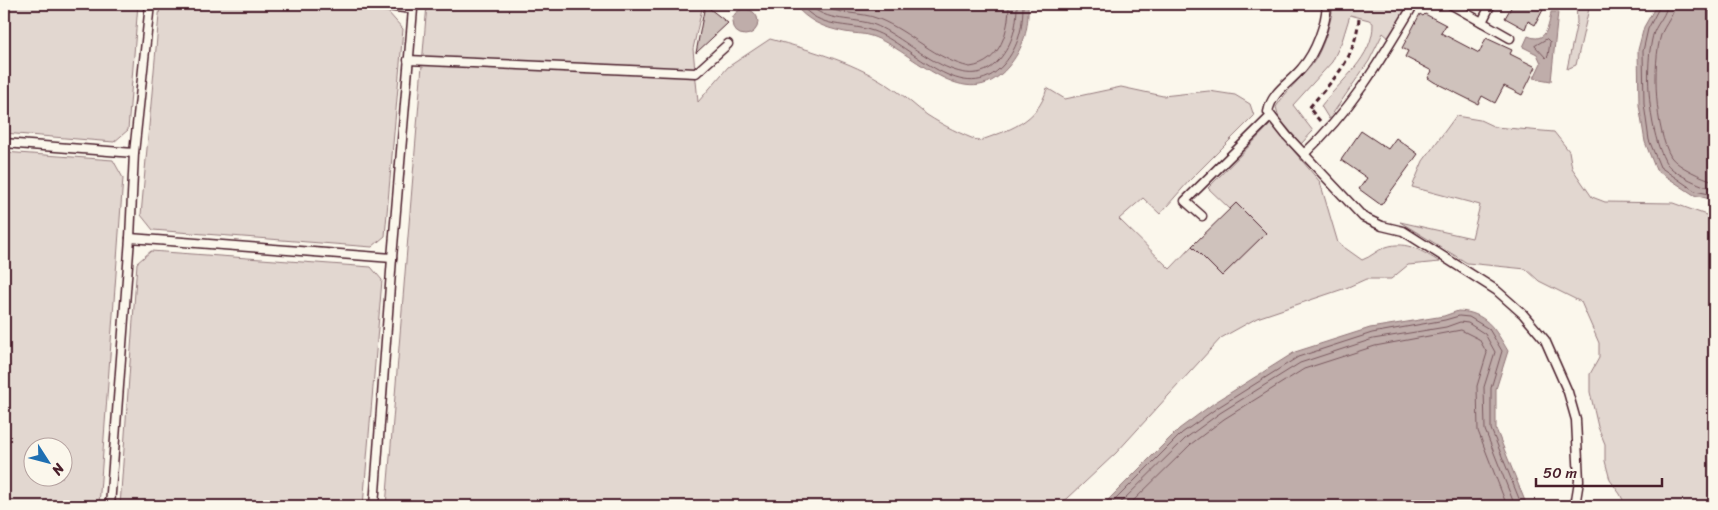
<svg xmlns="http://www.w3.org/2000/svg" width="1718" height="510" font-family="Sriracha,sans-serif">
  <rect width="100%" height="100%" fill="#fbf7ec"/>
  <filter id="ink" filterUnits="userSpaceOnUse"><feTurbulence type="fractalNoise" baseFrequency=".02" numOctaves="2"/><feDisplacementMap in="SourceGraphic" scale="10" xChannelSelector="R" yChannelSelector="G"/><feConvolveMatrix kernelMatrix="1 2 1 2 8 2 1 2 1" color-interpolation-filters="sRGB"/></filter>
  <g filter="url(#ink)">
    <!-- green -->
    <g fill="#e2d7d0" stroke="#967b7e" fill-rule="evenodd">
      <polygon points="4,4 138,4 128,130 114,142 4,133"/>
      <polygon points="160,4 296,4 388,12 403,29 385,236 372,247 153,230 141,215"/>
      <path d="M427,4H703L693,49L698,102L728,67L770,39C814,51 857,63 894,89C906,97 916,107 927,115C944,126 961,134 979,141C1008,130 1038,123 1047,88L1065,99L1121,87L1163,96L1209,91L1235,95L1250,104L1254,116L1189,181L1160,214L1143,198L1119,219L1170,269L1192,246L1222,276L1265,233L1236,203L1230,209L1208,188L1271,124L1320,182L1338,243L1362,260C1371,257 1377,250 1386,247C1407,240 1423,252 1440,262L1408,265L1391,279H1366L1346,288L1257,318L1221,338L1116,453L1067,499L1053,506H386Z"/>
      <path d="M1333,4H1412L1390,39L1383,33L1369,61L1329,119L1321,106C1340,81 1374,57 1373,23L1369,20L1350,15L1342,41L1332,62L1293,105L1313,131L1301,144L1279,118L1276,107C1286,91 1299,80 1311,66C1322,52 1332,21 1333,4Z"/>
      <polygon points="1576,4 1590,4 1576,65 1567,69 1577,22"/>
      <polygon points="1456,116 1480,120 1495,127 1554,132 1569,151 1572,168 1592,197 1605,202 1673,203 1709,216 1714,222 1714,506 1626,506 1620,494 1610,480 1605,461 1605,444 1598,427 1590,392 1590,374 1599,358 1599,343 1581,302 1539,281 1526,269 1467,263 1400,222 1472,238 1480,205 1412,187 1423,161"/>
      <path d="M4,152L113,160L123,178L99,506H4ZM32,448H62V478H32Z"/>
      <polygon points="151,251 371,267 382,280 363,506 120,506 137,263"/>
    </g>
    <!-- water -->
    <g fill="#bfadaa" stroke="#907477">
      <path d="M794,4H1028C1029,28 1024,48 1008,67C965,118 914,50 871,36C863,33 854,34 845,32C824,28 807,21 794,4Z"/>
      <polygon points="1657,4 1714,4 1714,200 1694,195 1656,170 1645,142 1639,105 1638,50 1644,27"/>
      <circle cx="745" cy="22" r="13"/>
      <path d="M1551,12H1558L1551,81L1534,78L1541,63L1537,54L1523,47L1528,36C1546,44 1549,26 1551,12Z"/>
      <path d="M1458,311C1486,312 1495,329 1508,351L1496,389V429L1527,506H1102L1179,429L1214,403L1295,352L1370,328L1444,316Z"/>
    </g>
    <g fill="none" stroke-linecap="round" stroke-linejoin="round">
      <!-- shore -->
      <g stroke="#79585e" stroke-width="1">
        <path d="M800,4C821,30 846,22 873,31C913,45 964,111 1004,64C1019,46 1023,27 1023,4"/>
        <path d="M808,4C827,23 853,17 875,25C910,39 965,100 999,60C1013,43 1017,26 1017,4"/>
        <path d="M820,4C838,16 860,11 879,19C911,32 936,60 970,67C1001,63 1009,30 1009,4"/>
        <polyline points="1661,4 1648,29 1643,51 1644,104 1649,140 1660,167 1695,191 1714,195"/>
        <path d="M1667,4C1667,14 1658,22 1654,32C1652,37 1651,45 1650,50C1646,82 1650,133 1665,161C1671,173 1701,186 1714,189"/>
        <path d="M1675,4C1674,16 1665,24 1661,35C1652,63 1655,131 1671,157C1678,167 1703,178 1714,181"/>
        <polygon points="1547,39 1550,42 1548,56 1546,58 1535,46"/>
        <polyline points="1109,506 1182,433 1217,408 1298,357 1372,333 1445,320 1459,316 1469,317 1489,329 1502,351 1491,388 1491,429 1522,506"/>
        <polyline points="1117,506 1186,438 1220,413 1300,363 1373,339 1446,327 1460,322 1468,323 1485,334 1495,352 1484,387 1485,430 1515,506"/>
        <polyline points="1128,506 1191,444 1224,419 1304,369 1375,346 1461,330 1479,339 1487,353 1477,386 1478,431 1507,506"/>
      </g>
    </g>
    <!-- building -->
    <g fill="#cfc2bc" stroke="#4a1f2b">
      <polygon points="1513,4 1546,4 1535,25 1528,21 1525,29 1505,18"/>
      <polygon points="705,5 728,23 696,53"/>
      <polygon points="1420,14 1423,16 1425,14 1446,25 1441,33 1479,53 1486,38 1512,50 1510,54 1536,67 1522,95 1504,86 1495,103 1482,96 1478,104 1434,82 1428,78 1432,71 1405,57 1408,51 1402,48"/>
      <polygon points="1361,131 1388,149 1396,138 1418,154 1381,205 1359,189 1367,178 1341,160"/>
      <polygon points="1236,203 1266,233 1222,276 1192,246"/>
    </g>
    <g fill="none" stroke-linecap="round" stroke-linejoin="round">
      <defs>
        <g id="lane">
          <polyline points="369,4 413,9 392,258 374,506"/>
          <path d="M1327,4C1326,24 1316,52 1302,68C1289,84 1272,91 1268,112L1287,136L1363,217L1382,226L1403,231L1496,290L1523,314L1545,340L1568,392L1576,420L1579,481L1575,506"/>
          <polyline points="1450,4 1510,38"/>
          <polyline points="1482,22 1491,4"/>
          <polyline points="408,60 696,73 728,44"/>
          <polyline points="4,143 134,153"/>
          <path d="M1304,154C1353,108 1380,61 1414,4"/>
          <polyline points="1202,216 1185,201 1271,116"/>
          <polyline points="130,238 392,258"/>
          <polyline points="110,506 130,238 134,153 150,4"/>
        </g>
      </defs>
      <!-- lane casing -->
      <use href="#lane" stroke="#4a1f2b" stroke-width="11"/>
      <!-- path -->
      <path stroke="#4a1f2b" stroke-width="3" stroke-dasharray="5 4" stroke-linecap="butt" d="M1320,121L1309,108C1336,75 1353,64 1359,19"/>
      <!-- lane -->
      <use href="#lane" stroke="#fbf7ec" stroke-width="8"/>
    </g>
  </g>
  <!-- margin -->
  <rect width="1718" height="510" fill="none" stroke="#fbf7ec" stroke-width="20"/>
  <rect x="10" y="10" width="1698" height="490" fill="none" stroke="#4a1f2b" stroke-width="2" filter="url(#ink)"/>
  <!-- north arrow -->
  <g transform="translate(48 462) rotate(126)"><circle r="24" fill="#fbf7ec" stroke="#b4a19f"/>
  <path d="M0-4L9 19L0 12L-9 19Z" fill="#1f6fb2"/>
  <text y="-8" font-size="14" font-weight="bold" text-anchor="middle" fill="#4a1f2b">N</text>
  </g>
  <!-- scale -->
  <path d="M1536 478v8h126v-8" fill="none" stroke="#4a1f2b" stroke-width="2.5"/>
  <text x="1543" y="478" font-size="15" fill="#4a1f2b" stroke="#fbf7ec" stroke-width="4" paint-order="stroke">50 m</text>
</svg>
